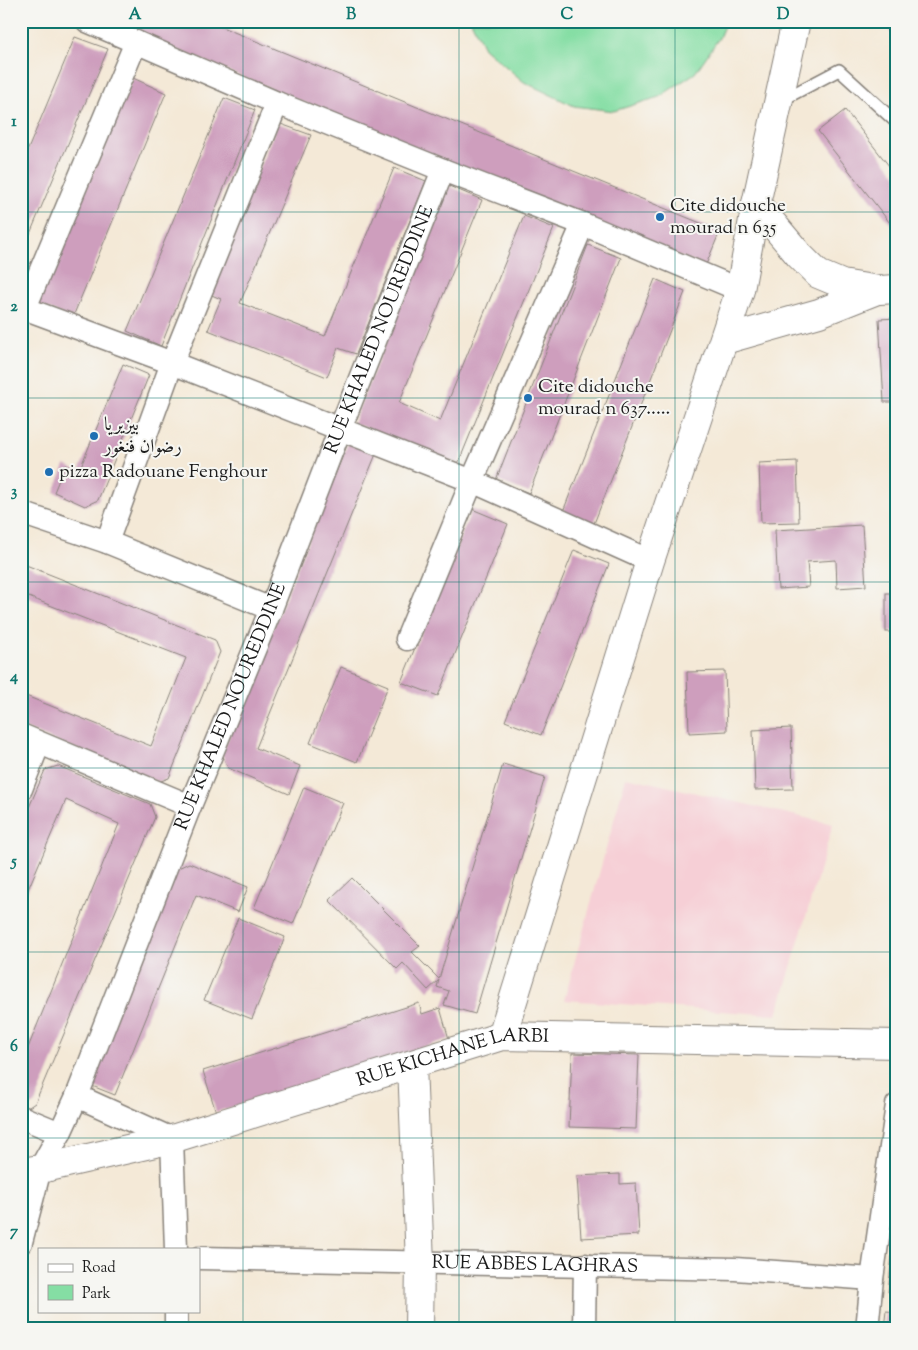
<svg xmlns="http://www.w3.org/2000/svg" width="918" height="1350" font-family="'Sorts Mill Goudy',Amiri,serif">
  <rect width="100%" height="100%" fill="#f6f6f2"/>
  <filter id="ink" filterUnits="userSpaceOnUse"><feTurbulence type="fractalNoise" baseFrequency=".02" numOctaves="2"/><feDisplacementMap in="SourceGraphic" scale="10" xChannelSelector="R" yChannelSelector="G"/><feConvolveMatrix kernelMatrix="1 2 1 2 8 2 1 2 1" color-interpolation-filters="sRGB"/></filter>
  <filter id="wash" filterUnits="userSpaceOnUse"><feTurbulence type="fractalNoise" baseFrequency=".0096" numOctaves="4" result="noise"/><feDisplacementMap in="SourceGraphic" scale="20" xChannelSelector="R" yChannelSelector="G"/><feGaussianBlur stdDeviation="1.12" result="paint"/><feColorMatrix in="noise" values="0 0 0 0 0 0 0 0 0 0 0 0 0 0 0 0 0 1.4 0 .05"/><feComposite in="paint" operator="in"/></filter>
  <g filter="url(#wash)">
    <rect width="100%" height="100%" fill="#f4e9d7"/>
    <!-- built -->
    <polygon fill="#f6cfd6" points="626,777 833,824 777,1015 564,1000"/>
    <!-- green -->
    <polygon fill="#85dea4" stroke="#507d60" points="471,21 726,21 719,38 695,73 659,97 614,111 574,106 524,82 484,48"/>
    <g id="blocks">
      <!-- building -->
      <g fill="#ce9ebd">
        <polygon points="106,21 207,21 720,231 705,267"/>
        <polygon points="882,21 897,21 897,41"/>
        <polygon points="75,37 108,49 21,255 21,166"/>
        <polygon points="133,78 166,93 72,319 37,304"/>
        <polygon points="224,98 255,110 161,346 127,331"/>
        <polygon points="845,110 897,176 897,232 818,131"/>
        <polygon points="278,123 311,135 240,303 325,336 394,168 426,181 356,354 338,348 327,377 208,330 221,299 207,293"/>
        <polygon points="449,186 482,200 399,403 440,421 524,216 554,228 458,464 353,423"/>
        <polygon points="588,245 621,258 529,493 496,480"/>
        <polygon points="655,279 685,292 593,526 562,514"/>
        <polygon points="897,318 897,402 884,402 879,319"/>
        <polygon points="123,364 149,375 98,500 85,506 54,492 65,465 79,471"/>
        <polygon points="348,443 376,454 256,748 300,766 289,794 228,768 222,754"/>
        <polygon points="797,461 799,522 761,523 759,463"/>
        <polygon points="472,509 508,524 438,696 401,682"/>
        <polygon points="862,525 866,586 837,588 836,560 807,562 809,587 778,589 775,530"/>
        <polygon points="574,550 609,564 541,735 505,721"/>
        <polygon points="26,565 215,640 220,652 169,778 158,782 21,727 21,694 151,746 186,658 21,594 21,577"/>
        <rect x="886" y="593" width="11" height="39"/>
        <polygon points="341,667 388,686 357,762 310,743"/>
        <polygon points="725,671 727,731 689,733 687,672"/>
        <rect x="894" y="692" width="3" height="38"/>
        <polygon points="791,728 793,789 755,790 753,730"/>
        <polygon points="503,764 545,777 475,1014 444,1005 449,991 437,987 439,980 428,990 403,963 397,969 329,900 352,878 420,946 412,952 439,979"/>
        <polygon points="58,766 150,804 155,817 35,1103 23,1111 21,1111 21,1065 119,824 66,800 21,906 21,826 45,770"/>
        <polygon points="304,787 343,803 293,924 254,908"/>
        <polygon points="189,863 248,887 238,912 196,895 115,1095 87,1084 174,870"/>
        <polygon points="238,918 285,937 252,1019 204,1000"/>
        <polygon points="419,1003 422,1014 440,1008 449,1039 216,1112 203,1071"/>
        <polygon points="572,1053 639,1055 636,1129 569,1127"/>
        <polygon points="620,1174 620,1184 636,1183 639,1235 581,1238 577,1176"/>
        <polygon points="892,1255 897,1256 897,1293 888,1292"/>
        <polygon points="886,1311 897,1312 897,1329 884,1329"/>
      </g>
    </g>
  </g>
  <g filter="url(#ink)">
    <use href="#blocks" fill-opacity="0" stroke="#88827a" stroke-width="1"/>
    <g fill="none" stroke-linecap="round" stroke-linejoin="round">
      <defs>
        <polyline id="lane" points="782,100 839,70 897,123"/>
        <g id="street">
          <polyline points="87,21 277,103 443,170 583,224 740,290"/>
          <polyline points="21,307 172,363 472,481 650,561"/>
          <polyline points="25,308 136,42"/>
          <polyline points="21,513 107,542 271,609"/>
          <polyline points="107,542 172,363 277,103"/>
          <polyline points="407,639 472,481 583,224"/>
          <polyline points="21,735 190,806"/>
          <polyline points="21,789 39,743"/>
          <polyline points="77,1096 172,1139 176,1249"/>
          <polyline points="21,1117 60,1133"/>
          <path id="s1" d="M21,1242L40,1169L60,1133L77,1096L190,806L271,609L340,429L443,170"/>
          <path id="s2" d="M199,1258L735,1269L872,1279"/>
          <polyline points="176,1311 176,1329"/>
          <polyline points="584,1329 585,1265"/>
          <polyline points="867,1329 872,1279 897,1105"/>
        </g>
        <g id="secondary">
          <polyline points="756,204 799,255 818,274 842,284 879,290 897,289"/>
          <polyline points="724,340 819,313 877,290"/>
          <polyline points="502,1036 650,561 740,290 756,204 796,21"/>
          <polyline points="412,1065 420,1263 419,1329"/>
          <path id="s3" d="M21,1172L40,1169L172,1139L502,1036L897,1044"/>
        </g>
      </defs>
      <!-- lane casing -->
      <use href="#lane" stroke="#88827a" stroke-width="14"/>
      <!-- street casing -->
      <use href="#street" stroke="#88827a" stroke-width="25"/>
      <!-- secondary casing -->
      <use href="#secondary" stroke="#88827a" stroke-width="30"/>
      <!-- lane -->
      <use href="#lane" stroke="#fff" stroke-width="11"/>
      <!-- street -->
      <use href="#street" stroke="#fff" stroke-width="22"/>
      <!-- secondary -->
      <use href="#secondary" stroke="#fff" stroke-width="28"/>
    </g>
  </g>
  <!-- grid -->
  <path fill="none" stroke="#0f766e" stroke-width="1" stroke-opacity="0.55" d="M243,21V1329M459,21V1329M675,21V1329M21,212H897M21,398H897M21,582H897M21,768H897M21,952H897M21,1138H897"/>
  <!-- markers -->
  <g fill="#1f6fb2" stroke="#f6f6f2" stroke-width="2">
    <circle cx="660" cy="217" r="5"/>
    <circle cx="528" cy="398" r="5"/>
    <circle cx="94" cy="436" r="5"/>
    <circle cx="49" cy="472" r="5"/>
  </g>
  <g text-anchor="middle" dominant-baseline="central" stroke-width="4" stroke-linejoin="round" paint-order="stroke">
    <!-- poi labels -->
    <g font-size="19" fill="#1c1c1c" stroke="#f6f6f2" text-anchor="start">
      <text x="670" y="206">Cite didouche<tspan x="670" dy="22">mourad n 635</tspan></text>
      <text x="538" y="387">Cite didouche<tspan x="538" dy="22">mourad n 637.....</tspan></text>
      <text x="104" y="425">بيزيريا<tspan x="104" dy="22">رضوان فنغور</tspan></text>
      <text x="59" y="472">pizza Radouane Fenghour</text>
    </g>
    <!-- street labels -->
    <g font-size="19" fill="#1c1c1c" stroke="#f6f6f2">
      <text stroke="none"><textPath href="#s1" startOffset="981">RUE KHALED NOUREDDINE</textPath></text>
      <text stroke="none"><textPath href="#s1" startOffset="576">RUE KHALED NOUREDDINE</textPath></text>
      <text stroke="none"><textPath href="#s3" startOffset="448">RUE KICHANE LARBI</textPath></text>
      <text stroke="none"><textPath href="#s2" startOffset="336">RUE ABBES LAGHRAS</textPath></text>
    </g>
  </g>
  <!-- margin -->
  <rect width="918" height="1350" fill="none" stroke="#f6f6f2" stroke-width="55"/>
  <!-- legend -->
  <rect x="38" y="1248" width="162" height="65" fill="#f6f6f2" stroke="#9f9f9c"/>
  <rect x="48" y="1264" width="25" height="8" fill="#ffffff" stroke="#9f9f9c"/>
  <text x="82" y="1272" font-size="15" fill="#1c1c1c">Road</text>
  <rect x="48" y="1285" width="25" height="15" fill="#85dea4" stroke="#9f9f9c"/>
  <text x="82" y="1298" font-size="15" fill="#1c1c1c">Park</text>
  <rect x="28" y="28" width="862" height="1294" fill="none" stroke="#0f766e" stroke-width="2"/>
  <g font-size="16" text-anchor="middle" font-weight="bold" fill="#0f766e">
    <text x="135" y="19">A</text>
    <text x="351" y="19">B</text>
    <text x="567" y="19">C</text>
    <text x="783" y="19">D</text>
    <text x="14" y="126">1</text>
    <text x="14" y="311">2</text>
    <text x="14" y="496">3</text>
    <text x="14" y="681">4</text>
    <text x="14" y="866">5</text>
    <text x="14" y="1051">6</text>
    <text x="14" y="1236">7</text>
  </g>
</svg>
